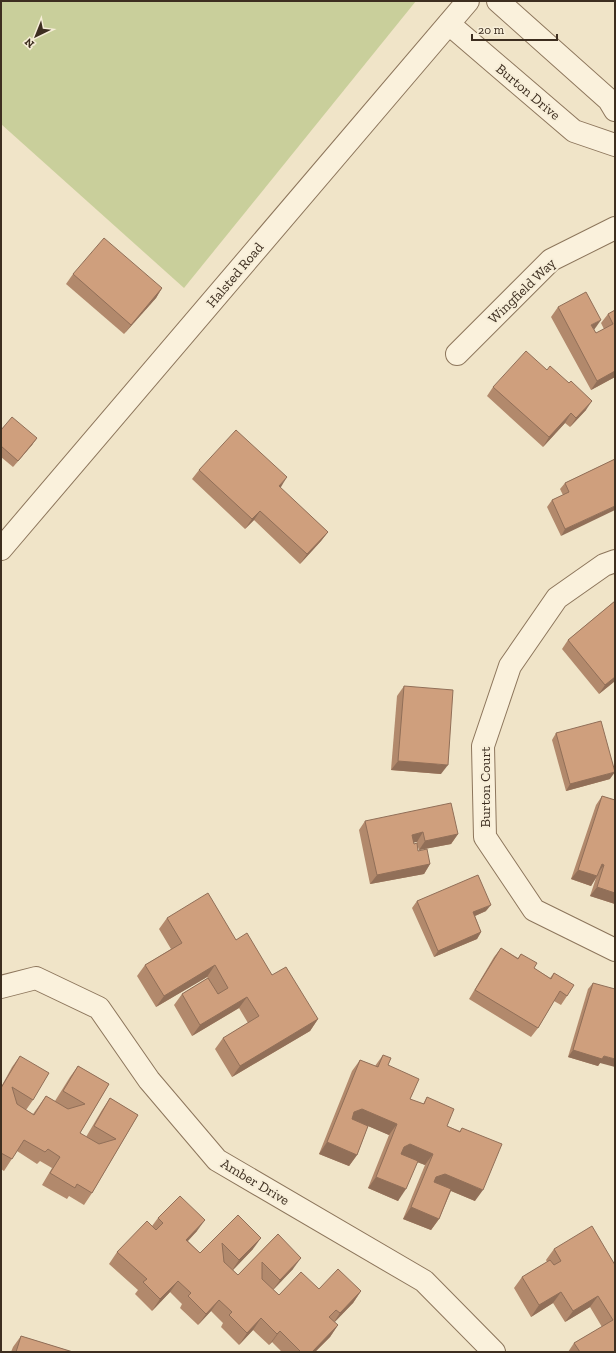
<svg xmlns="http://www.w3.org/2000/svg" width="616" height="1353" font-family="'Zilla Slab',serif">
  <rect width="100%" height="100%" fill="#f0e4c8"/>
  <!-- green -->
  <polygon fill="#c9cf9b" points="1,1 416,1 184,288 1,124"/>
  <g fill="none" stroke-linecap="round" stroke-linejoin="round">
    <defs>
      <g id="minor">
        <polyline points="498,1 609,100 615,110"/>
        <polyline points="449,24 574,131 615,145"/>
        <polyline points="457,354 551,260 615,228"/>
        <polyline points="615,561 604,565 557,598 510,666 483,746 485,837 534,910 615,950"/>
        <polyline points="1,987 36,978 99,1008 149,1080 217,1160 424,1281 494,1352"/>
      </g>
      <polyline id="tertiary" points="1,549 468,1"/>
    </defs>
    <!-- minor casing -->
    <use href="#minor" stroke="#8d765c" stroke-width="24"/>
    <!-- tertiary casing -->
    <use href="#tertiary" stroke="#8d765c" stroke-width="24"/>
    <!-- minor -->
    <use href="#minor" stroke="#faf1dc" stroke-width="22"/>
    <!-- tertiary -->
    <use href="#tertiary" stroke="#faf1dc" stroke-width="22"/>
  </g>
  <!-- wall -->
  <g fill="#b2896c" fill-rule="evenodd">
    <polygon points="73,274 162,288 156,298 124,334 66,284"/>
    <polygon points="558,307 594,330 596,333 604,329 601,323 608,314 615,310 615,377 591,390 551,317"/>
    <polygon points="493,387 586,410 570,427 565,423 543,447 487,396"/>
    <polygon points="1,430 37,438 32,445 13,467 1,457"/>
    <polygon points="615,459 561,536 547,507 552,500 563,495 560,489 565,483"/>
    <polygon points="199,470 280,488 328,532 321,541 300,564 254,520 245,529 192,479"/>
    <polygon points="615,601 615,681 599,694 562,649 568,640"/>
    <polygon points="404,686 441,774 391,770 397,696"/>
    <polygon points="556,733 610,779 566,791 552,740"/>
    <polygon points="602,796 615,800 615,904 590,896 596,878 591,886 571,879 596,805"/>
    <path d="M365,821L458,834L451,844L419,850L417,844L418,851L430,864L424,874L370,884L359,830ZM413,842H417V843L414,844Z"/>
    <polygon points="417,901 486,911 475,916 481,932 477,939 434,957 412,908"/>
    <polygon points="167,918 236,940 318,1019 310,1031 232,1077 215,1049 223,1038 248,1023 239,1008 192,1036 174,1005 182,994 208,978 207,977 156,1007 137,976 145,965 171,949 159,929"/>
    <polygon points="501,948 518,958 521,954 534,968 550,978 554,973 567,996 561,1005 554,1001 538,1028 531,1037 469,999 494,957"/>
    <polygon points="593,983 600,1063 598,1066 568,1057 588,989"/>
    <polygon points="383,1055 388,1065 410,1099 423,1104 427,1097 447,1126 460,1131 462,1128 475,1201 451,1191 439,1219 431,1230 403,1219 425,1165 417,1162 398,1201 368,1188 389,1135 368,1126 357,1155 349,1166 319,1154 352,1071 360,1060 375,1066"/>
    <polygon points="20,1056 33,1100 26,1110 33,1114 46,1096 55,1101 70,1077 78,1066 109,1084 80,1133 86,1137 102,1110 110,1098 138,1115 92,1193 84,1205 69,1196 67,1199 42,1185 52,1168 40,1161 37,1164 17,1151 4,1171 1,1169 1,1087 12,1067"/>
    <polygon points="238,1215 253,1249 233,1270 238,1275 278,1234 293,1269 273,1290 279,1295 319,1289 361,1291 353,1303 334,1322 338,1325 330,1337 315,1352 282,1352 272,1342 269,1345 253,1330 239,1345 221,1327 223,1323 211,1311 198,1325 180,1308 182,1304 170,1292 152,1311 135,1294 138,1290 109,1264 117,1252 152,1226 158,1218 197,1231 188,1241 200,1253"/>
    <polygon points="554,1249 615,1265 615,1352 568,1352 574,1343 602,1327 590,1307 565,1322 553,1303 531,1317 514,1288 522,1277 547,1262 546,1260"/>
    <polygon points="21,1336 73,1352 11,1352 13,1347"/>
  </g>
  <!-- shaded-wall -->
  <g fill="#916f58">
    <polygon points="162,288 156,298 124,334 131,325"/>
    <polygon points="601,320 594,330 591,325"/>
    <polygon points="615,371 615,377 591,390 597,381"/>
    <polygon points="592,401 586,410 570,427 576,418"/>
    <polygon points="571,413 565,423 543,447 549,437"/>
    <polygon points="37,438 32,445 13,467 18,461"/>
    <polygon points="287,477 281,487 272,496 279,486"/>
    <polygon points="615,506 615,510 561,536 565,529"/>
    <polygon points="260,511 254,520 245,529 252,519"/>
    <polygon points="328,532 321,541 300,564 307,554"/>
    <polygon points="615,677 615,681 599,694 605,685"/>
    <polygon points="398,761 448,765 441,774 391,770"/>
    <polygon points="615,772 610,779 566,791 570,784"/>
    <polygon points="423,832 417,842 405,844 412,835"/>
    <polygon points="458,834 451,844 419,850 425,841"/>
    <polygon points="430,864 424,874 370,884 377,875"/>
    <polygon points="602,864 604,865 597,874"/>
    <polygon points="578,870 597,876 591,886 571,879"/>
    <polygon points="597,887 615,893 615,904 590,896"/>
    <polygon points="491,905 486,911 468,919 473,912"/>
    <polygon points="481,932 477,939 434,957 438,951"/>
    <polygon points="215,965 207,977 156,1007 164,996"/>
    <polygon points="247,997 239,1008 192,1036 200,1025"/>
    <polygon points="318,1019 310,1031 232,1077 240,1066"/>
    <polygon points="573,1050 604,1056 615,1059 615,1067 600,1063 598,1066 568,1057"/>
    <polygon points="362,1109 397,1124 389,1135 354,1120 346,1123 354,1112"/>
    <polygon points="327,1142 357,1155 349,1166 319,1154"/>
    <polygon points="410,1144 433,1154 425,1165 402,1156 396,1159 404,1147"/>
    <polygon points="445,1174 483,1190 475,1201 437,1185 428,1188 436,1177"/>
    <polygon points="376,1177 406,1189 398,1201 368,1188"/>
    <polygon points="411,1207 439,1219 431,1230 403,1219"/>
    <polygon points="205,1220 197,1231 178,1251 186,1240"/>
    <polygon points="261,1238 253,1249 231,1272 239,1260"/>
    <polygon points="301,1258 293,1269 272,1291 280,1280"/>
    <polygon points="178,1281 170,1292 152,1311 160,1299"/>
    <polygon points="361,1291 353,1303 332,1325 340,1313"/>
    <polygon points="561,1292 553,1303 531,1317 539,1305"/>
    <polygon points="598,1296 590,1307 565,1322 573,1311"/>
    <polygon points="219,1300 211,1311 198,1325 206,1314"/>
    <polygon points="261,1318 253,1330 239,1345 247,1333"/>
    <polygon points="338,1325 330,1337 315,1352 312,1352"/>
    <polygon points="280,1331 272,1342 269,1345 277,1334"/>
  </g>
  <!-- building -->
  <g fill="#cf9f7d" stroke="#916f58">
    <polygon points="104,238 162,288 131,325 73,274"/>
    <polygon points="586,292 601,320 591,325 596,333 613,324 608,314 615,310 615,371 597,381 558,307"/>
    <polygon points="526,351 547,370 550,366 569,383 571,381 592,401 576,418 571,413 549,437 493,387"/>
    <polygon points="12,417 37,438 18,461 1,446 1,430"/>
    <polygon points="236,430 287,477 279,486 328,532 307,554 260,511 252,519 199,470"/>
    <polygon points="615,459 615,506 565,529 552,500 569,492 565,483"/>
    <polygon points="615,601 615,677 605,685 568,640"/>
    <polygon points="404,686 453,690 448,765 398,761"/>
    <polygon points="601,721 615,772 570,784 556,733"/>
    <polygon points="602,796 615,800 615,893 597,887 604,865 602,864 597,876 578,870"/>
    <polygon points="451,803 458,834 425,841 423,832 412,835 414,844 417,843 418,851 427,849 430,864 377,875 365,821"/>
    <polygon points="478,875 491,905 473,912 481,932 438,951 417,901"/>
    <polygon points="208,893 236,940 247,933 272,975 286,967 318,1019 240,1066 223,1038 259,1016 247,997 200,1025 182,994 208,978 218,994 228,988 215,965 164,996 145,965 182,943 167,918"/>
    <polygon points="501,948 518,959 521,954 537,963 534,968 551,979 554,973 574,985 567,996 560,991 538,1028 475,990"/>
    <polygon points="593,983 615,989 615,1059 604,1056 602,1059 573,1050"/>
    <polygon points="383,1055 391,1058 388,1065 419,1079 410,1099 424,1104 427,1097 454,1109 447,1126 460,1132 462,1128 502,1144 483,1190 445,1174 436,1177 434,1182 451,1189 439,1219 411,1207 433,1154 410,1144 404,1147 401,1154 418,1161 406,1189 376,1177 397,1124 362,1109 354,1112 352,1119 368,1126 357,1155 327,1142 360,1060 378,1067"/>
    <polygon points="20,1056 49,1073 33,1100 12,1087 17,1104 34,1115 46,1096 68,1109 85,1104 63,1091 78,1066 109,1084 80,1133 99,1144 116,1139 94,1126 110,1098 138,1115 92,1193 77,1184 75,1188 50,1173 60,1157 48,1149 45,1152 24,1140 12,1159 1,1153 1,1088"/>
    <polygon points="180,1196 205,1220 186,1240 200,1253 238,1215 261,1238 239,1260 222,1243 224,1262 238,1275 278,1234 301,1258 280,1280 262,1262 262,1279 279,1295 301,1272 319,1289 338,1269 361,1291 340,1313 336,1310 329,1317 338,1325 312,1352 301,1352 280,1331 277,1334 261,1318 247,1333 229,1315 232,1312 219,1300 206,1314 188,1296 191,1293 178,1281 160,1299 143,1282 147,1279 117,1252 147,1221 156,1230 163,1223 158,1218"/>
    <polygon points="592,1226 615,1265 615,1352 580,1352 574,1343 613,1320 598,1296 573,1311 561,1292 539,1305 522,1277 550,1260 554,1265 561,1261 554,1249"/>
    <polygon points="21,1336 73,1352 16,1352"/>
  </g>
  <g text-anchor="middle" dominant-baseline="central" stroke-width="4" stroke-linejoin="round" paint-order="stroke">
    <!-- street labels -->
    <g font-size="14" fill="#3d2e20" stroke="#f7eed8">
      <text transform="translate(528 92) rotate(40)">Burton Drive</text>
      <text transform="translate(235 275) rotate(-50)">Halsted Road</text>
      <text transform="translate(522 291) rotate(-44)">Wingfield Way</text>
      <text transform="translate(485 787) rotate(-90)">Burton Court</text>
      <text transform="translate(255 1182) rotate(31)">Amber Drive</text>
    </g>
  </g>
  <!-- border -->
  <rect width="616" height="1353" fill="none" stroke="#3d2e20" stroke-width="4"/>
  <!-- north arrow -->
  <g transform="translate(36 36) rotate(223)" stroke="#f7eed8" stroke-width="3" paint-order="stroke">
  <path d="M0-3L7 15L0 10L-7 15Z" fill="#3d2e20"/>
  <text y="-6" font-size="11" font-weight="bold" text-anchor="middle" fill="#3d2e20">N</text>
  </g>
  <!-- scale -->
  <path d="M472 34v6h85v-6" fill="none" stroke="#3d2e20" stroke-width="2"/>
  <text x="478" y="34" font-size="12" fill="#3d2e20" stroke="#f7eed8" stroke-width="3" paint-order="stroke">20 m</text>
</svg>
